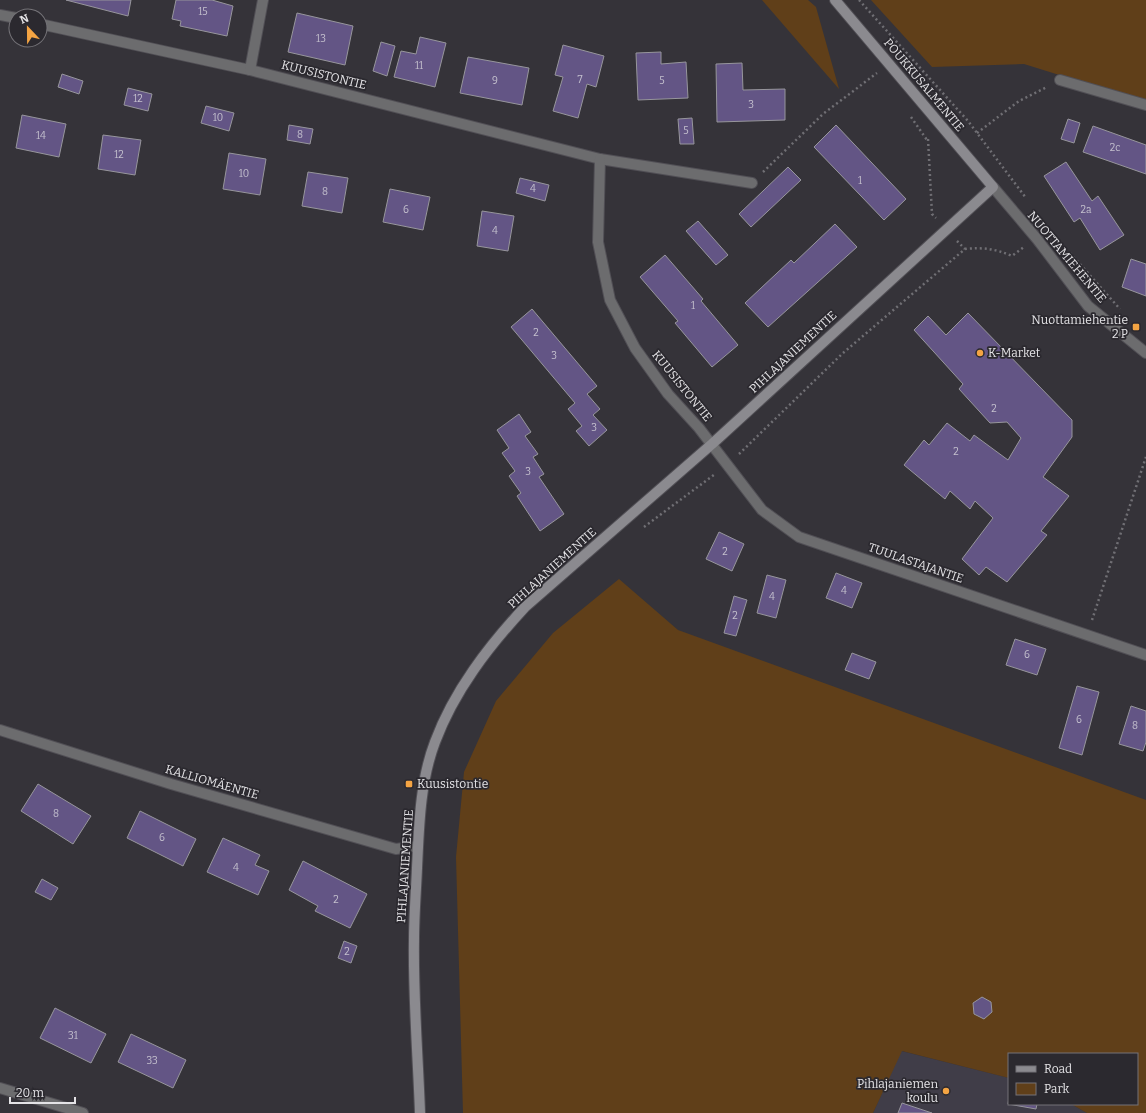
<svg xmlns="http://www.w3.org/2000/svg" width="1146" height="1113" font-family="Bitter,serif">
  <rect width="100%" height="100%" fill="#353339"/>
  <!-- built -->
  <polygon fill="#403d48" points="901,1051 1009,1078 1009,1104 1071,1104 1087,1113 873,1113"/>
  <!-- green -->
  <g fill="#603f19">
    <polygon points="762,0 808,0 816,7 839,89"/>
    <polygon points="871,0 1146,0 1146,102 1024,64 932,67"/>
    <polygon points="619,579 678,630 1146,800 1146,1113 1087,1113 1071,1104 1137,1104 1137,1054 1009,1054 1009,1078 902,1051 873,1113 463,1113 456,857 464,772 496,701 553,633"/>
  </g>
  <!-- building -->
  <g fill="#635585" stroke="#97969c">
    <polygon points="66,0 131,0 128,16"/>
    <polygon points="176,0 212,0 233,6 227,36 180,26 181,21 172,19"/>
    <polygon points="297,13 353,26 345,65 288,52"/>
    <polygon points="420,37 446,43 435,87 394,77 401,51 416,54"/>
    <polygon points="381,42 395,46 387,76 373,71"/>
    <polygon points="563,45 604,56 596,87 587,84 578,118 553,111 563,77 555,75"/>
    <polygon points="661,52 661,64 686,62 688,98 638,100 636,53"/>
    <polygon points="468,57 529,68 522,105 460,93"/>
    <polygon points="742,63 743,90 785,89 785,120 717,122 716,64"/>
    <polygon points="62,74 83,81 79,94 58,87"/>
    <polygon points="128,88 152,94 148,111 124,105"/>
    <polygon points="206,106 234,113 229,131 201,123"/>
    <polygon points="22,115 66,124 59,157 16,148"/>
    <polygon points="692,118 694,144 680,144 678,119"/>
    <polygon points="1068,119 1080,123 1074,143 1061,139"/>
    <polygon points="289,125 313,129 310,144 287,140"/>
    <polygon points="836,125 906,199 884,220 814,147"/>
    <polygon points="1093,126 1146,145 1146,174 1083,152"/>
    <polygon points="103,135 141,140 135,175 98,169"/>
    <polygon points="229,153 266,159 260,195 223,189"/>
    <polygon points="1066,162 1092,201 1098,196 1124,235 1100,250 1080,218 1074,222 1044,176"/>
    <polygon points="788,167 801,180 751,227 739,214"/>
    <polygon points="308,172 348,178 342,213 302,206"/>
    <polygon points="520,178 549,185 545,201 516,193"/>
    <polygon points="390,189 430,197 423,230 383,222"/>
    <polygon points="482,211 514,216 508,251 477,246"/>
    <polygon points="698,221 728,255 716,265 686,231"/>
    <polygon points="835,224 857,247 768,327 745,303 791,260 794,263"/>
    <polygon points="665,255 703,299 701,301 738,345 712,367 675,323 678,321 640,277"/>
    <polygon points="1131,259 1146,264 1146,296 1122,287"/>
    <polygon points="532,309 597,386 587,394 600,409 593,415 607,430 589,446 576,431 582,426 568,409 575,403 511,327"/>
    <polygon points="968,313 1072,420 1072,437 1043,477 1069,496 1041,531 1047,535 1007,582 986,567 979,575 962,559 993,518 975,501 970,509 950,491 945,499 904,465 924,440 929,445 947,423 970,441 974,435 1008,460 1021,438 1007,422 990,423 959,389 963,384 914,330 928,316 946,335"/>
    <polygon points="519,414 531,432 525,436 538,454 533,457 544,474 539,477 564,514 540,531 517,496 521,493 509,476 515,471 502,453 509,448 497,430"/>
    <polygon points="719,532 744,544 732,571 706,559"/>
    <polygon points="836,573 862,583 852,608 826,598"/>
    <polygon points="767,575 786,580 776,618 757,613"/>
    <polygon points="734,596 747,600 736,636 724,633"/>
    <polygon points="1015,639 1046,649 1037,675 1006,665"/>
    <polygon points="852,653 876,662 869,679 845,670"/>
    <polygon points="1077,686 1099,692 1082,755 1059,748"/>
    <polygon points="1131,706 1146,711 1146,742 1143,751 1119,744"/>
    <polygon points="38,784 91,816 73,844 21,811"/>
    <polygon points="140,811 196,839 183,866 127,838"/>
    <polygon points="223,838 260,855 255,865 269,871 258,895 207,872"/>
    <polygon points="303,861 367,894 350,928 315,911 318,906 289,890"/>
    <polygon points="42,879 58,888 51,900 35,892"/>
    <polygon points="344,941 357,946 351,963 338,958"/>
    <polygon points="982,997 991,1002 992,1012 984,1019 974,1014 973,1003"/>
    <polygon points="55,1008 106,1034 91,1063 40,1038"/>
    <polygon points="131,1034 186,1060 173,1088 118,1062"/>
    <polygon points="1009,1097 1009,1104 1037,1104 1036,1109 1008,1104"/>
    <polygon points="902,1103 932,1113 898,1113"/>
  </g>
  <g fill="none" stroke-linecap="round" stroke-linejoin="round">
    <defs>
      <g id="street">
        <polyline points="0,15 16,18"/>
        <polyline points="40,24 250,70 600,159 752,183"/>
        <polyline points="250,70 263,0"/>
        <polyline points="1060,80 1146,105"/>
        <polyline points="600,159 598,242 610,300 635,348 668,394 699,428 762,510 799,537 1146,655"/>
        <polyline points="993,187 1037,239 1088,306 1146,353"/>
        <polyline points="0,730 171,784 396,849 418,846"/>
        <polyline points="0,1088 83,1113"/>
      </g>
      <path id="secondary" d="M420,1113C418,1056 413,998 414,940C414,916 416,892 417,868C419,826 420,781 435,742C454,691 488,647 525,607L712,444L993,187L835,0"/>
    </defs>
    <!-- street casing -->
    <use href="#street" stroke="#514f55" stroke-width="12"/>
    <!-- secondary casing -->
    <use href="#secondary" stroke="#514f55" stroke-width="12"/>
    <!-- path -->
    <g stroke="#706f74" stroke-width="2.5" stroke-dasharray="2 3" stroke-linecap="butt">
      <polyline points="859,0 968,121 1026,198"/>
      <polyline points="911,117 927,140"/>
      <polyline points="977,133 1019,101 1047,87"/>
      <polyline points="928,139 932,214 936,218"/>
      <polyline points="763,172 823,114 877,73"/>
      <polyline points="957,241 965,249"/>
      <polyline points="1070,253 1120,309"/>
      <path d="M739,454L843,353L965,249C983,247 996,249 1012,256L1024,247"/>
      <polyline points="644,527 715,474"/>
      <polyline points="1092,620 1146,457"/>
    </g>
    <!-- street -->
    <use href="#street" stroke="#6c6c6e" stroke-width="10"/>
    <!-- secondary -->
    <use href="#secondary" stroke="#8b8a8f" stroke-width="10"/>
  </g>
  <!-- markers -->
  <g fill="#f4a443" stroke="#2b292f" stroke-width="1.5">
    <rect x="1132" y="323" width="8" height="8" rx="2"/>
    <circle cx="980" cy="353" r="4"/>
    <rect x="405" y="780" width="8" height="8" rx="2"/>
    <circle cx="946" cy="1091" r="4"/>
  </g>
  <g text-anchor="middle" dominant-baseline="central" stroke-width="3.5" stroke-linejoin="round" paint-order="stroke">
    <!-- number labels -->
    <g font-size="10" fill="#c4c0ce">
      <text x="203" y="12">15</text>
      <text x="321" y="39">13</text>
      <text x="419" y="66">11</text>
      <text x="580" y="80">7</text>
      <text x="495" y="81">9</text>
      <text x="662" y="81">5</text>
      <text x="138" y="99">12</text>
      <text x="751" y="105">3</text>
      <text x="218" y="118">10</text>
      <text x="686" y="131">5</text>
      <text x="300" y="135">8</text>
      <text x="41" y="136">14</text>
      <text x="1115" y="148">2c</text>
      <text x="119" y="155">12</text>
      <text x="244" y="174">10</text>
      <text x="860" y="181">1</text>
      <text x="533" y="189">4</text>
      <text x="325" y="192">8</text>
      <text x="406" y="210">6</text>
      <text x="1086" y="210">2a</text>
      <text x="495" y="231">4</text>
      <text x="693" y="306">1</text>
      <text x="536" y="333">2</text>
      <text x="554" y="356">3</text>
      <text x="994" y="409">2</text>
      <text x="594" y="428">3</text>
      <text x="956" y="452">2</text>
      <text x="528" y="472">3</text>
      <text x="725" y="552">2</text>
      <text x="844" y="591">4</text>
      <text x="772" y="597">4</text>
      <text x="735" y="616">2</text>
      <text x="1027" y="655">6</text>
      <text x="1079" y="720">6</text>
      <text x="1135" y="726">8</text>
      <text x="56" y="814">8</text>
      <text x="162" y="838">6</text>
      <text x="236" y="868">4</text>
      <text x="336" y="900">2</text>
      <text x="347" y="952">2</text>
      <text x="73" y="1036">31</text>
      <text x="152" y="1061">33</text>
    </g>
    <!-- street labels -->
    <g font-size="12" fill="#e4e3e6" stroke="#2b292f">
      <text transform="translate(324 75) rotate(14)">KUUSISTONTIE</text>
      <text transform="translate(924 85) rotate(50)">POUKKUSALMENTIE</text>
      <text transform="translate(1067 257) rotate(50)">NUOTTAMIEHENTIE</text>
      <text transform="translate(793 352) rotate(-43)">PIHLAJANIEMENTIE</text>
      <text transform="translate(682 386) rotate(51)">KUUSISTONTIE</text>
      <text transform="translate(916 563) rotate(19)">TUULASTAJANTIE</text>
      <text transform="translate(552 568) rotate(-42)">PIHLAJANIEMENTIE</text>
      <text transform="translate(212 782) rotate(16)">KALLIOMÄENTIE</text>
      <text transform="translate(405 866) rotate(-86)">PIHLAJANIEMENTIE</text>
    </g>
    <!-- poi labels -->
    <g font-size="12" fill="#e4e3e6" stroke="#2b292f" text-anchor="end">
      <text x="1128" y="320">Nuottamiehentie<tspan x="1128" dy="14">2 P</tspan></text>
      <text x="988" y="353" text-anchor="start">K-Market</text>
      <text x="417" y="784" text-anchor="start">Kuusistontie</text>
      <text x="938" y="1084">Pihlajaniemen<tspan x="938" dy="14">koulu</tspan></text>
    </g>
  </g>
  <!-- legend -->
  <rect x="1008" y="1053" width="130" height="52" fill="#2b292f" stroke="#757378"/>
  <rect x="1016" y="1066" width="20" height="6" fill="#8b8a8f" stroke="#757378"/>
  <text x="1044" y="1073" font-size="12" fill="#e4e3e6">Road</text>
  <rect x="1016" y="1083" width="20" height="12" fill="#603f19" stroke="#757378"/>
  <text x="1044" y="1093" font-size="12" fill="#e4e3e6">Park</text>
  <!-- north arrow -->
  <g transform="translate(28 28) rotate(338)"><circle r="19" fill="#2b292f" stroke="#757378"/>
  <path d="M0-3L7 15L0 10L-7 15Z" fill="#f4a443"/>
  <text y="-6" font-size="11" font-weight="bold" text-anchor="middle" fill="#e4e3e6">N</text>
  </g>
  <!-- scale -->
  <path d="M10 1097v6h65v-6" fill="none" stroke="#e4e3e6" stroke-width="2"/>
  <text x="16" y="1097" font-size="12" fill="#e4e3e6" stroke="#2b292f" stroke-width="3" paint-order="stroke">20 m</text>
</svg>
